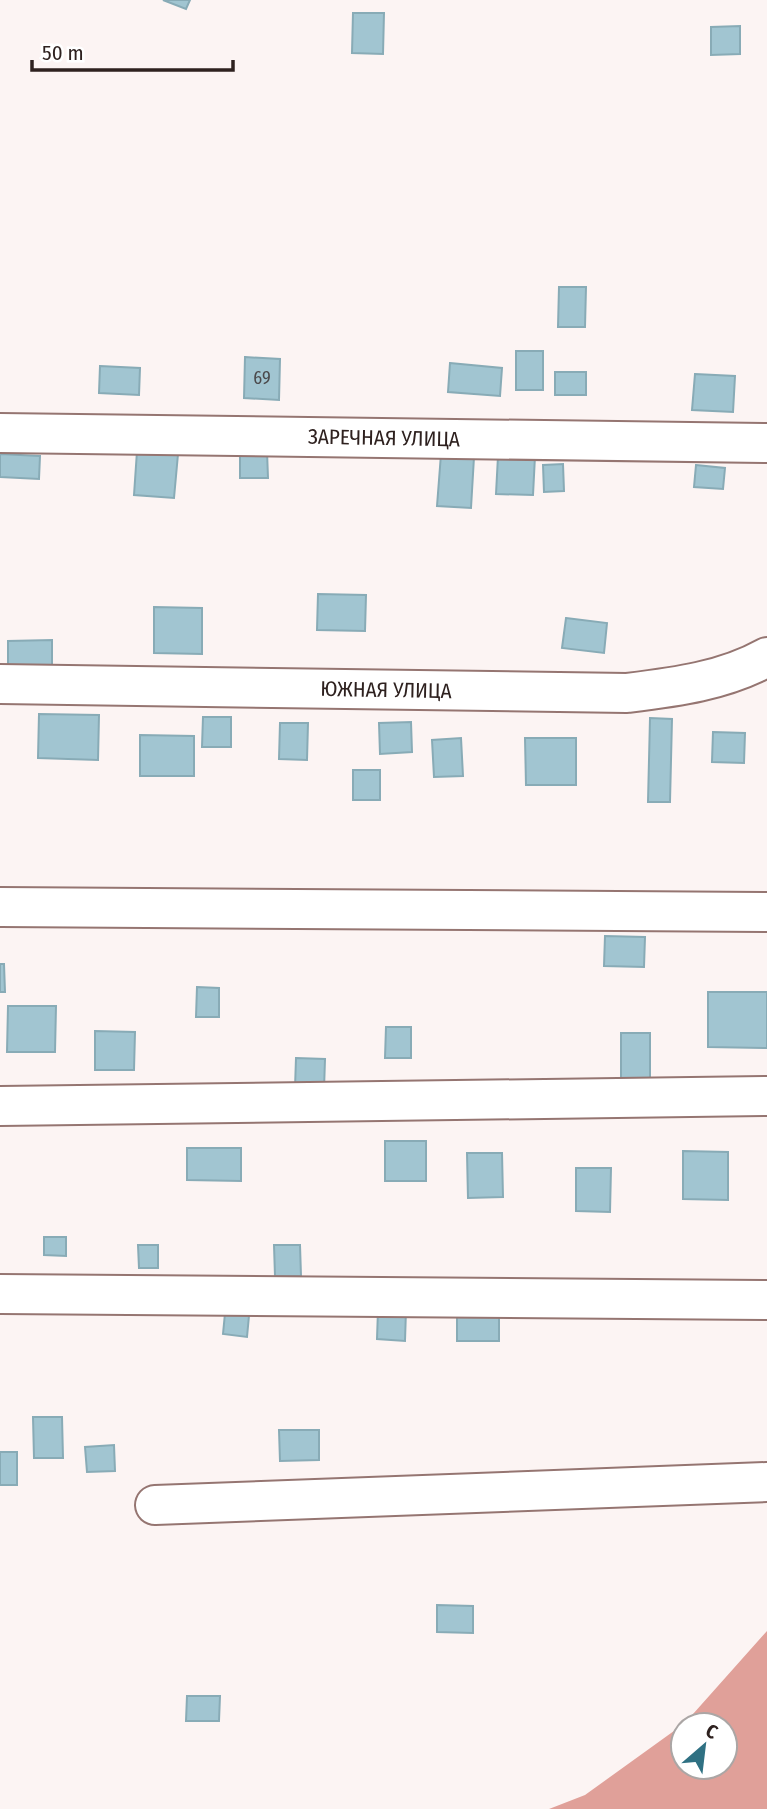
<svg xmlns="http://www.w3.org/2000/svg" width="767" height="1809" font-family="'Fira Sans Condensed',sans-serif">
  <rect width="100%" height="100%" fill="#fcf4f3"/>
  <!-- forest -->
  <path fill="#e0a099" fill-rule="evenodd" d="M767,1631V1809H549L585,1795L685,1723ZM683,1725H725V1767H683Z"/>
  <!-- building -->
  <g fill="#a1c5d1" stroke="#88abb6" stroke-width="2">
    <polygon points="163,0 190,0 186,9"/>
    <polygon points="353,13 384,13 383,54 352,53"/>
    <polygon points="740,26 740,54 711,55 711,27"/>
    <polygon points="559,287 586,287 585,327 558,327"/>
    <rect x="516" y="351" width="27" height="39"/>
    <polygon points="245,357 280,359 279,400 244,398"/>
    <polygon points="450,363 502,368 500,396 448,392"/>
    <polygon points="100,366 140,368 139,395 99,393"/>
    <rect x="555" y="372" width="31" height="23"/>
    <polygon points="695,374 735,376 733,412 692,410"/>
    <polygon points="137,451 178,454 174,498 134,495"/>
    <polygon points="240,451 267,451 268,478 240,478"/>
    <polygon points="0,454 40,456 39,479 0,477"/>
    <polygon points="441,454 474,457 471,508 437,506"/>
    <polygon points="498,456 535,456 533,495 496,494"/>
    <polygon points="563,464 564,491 544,492 543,465"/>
    <polygon points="696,465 725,468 723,489 694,487"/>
    <polygon points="318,594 366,595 365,631 317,630"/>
    <polygon points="154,607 202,608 202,654 154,653"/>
    <polygon points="566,618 607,623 604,653 562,648"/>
    <polygon points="52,640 52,667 8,667 8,641"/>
    <polygon points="39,714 99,715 98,760 38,758"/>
    <polygon points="203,717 231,717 231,747 202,747"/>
    <polygon points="650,718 672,719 670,802 648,802"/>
    <polygon points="411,722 412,752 380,754 379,723"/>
    <polygon points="280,723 308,723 307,760 279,759"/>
    <polygon points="713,732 745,733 744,763 712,762"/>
    <polygon points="140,735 194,736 194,776 140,776"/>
    <polygon points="461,738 463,776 434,777 432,740"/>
    <polygon points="525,738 576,738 576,785 526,785"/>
    <rect x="353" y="770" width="27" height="30"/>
    <polygon points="605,936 645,937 644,967 604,966"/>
    <polygon points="0,964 4,964 5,992 0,992"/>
    <polygon points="197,987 219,988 219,1017 196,1017"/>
    <polygon points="708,992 767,992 767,1048 708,1047"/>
    <polygon points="8,1006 56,1006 55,1052 7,1052"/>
    <polygon points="386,1027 411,1027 411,1058 385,1058"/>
    <polygon points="95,1031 135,1032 134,1070 95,1070"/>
    <rect x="621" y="1033" width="29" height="45"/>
    <polygon points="296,1058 325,1059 324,1090 295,1088"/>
    <rect x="385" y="1141" width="41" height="40"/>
    <polygon points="187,1148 241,1148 241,1181 187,1180"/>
    <polygon points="683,1151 728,1152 728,1200 683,1199"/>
    <polygon points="467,1153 502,1153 503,1197 468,1198"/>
    <polygon points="576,1168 611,1168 610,1212 576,1211"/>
    <polygon points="44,1237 66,1237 66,1256 44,1255"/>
    <polygon points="138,1245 158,1245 158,1268 139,1268"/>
    <polygon points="274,1245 300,1245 301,1276 275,1276"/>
    <polygon points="226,1303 250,1305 247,1337 223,1334"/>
    <rect x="457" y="1305" width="42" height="36"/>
    <polygon points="378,1310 406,1310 405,1341 377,1339"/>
    <polygon points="33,1417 62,1417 63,1458 34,1458"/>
    <polygon points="279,1430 319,1430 319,1460 280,1461"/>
    <polygon points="114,1445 115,1471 87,1472 85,1447"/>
    <rect x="0" y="1452" width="17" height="33"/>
    <polygon points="437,1605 473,1606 473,1633 437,1632"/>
    <polygon points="187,1696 220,1696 219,1721 186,1721"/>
  </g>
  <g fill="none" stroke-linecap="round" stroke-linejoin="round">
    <defs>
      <g id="minor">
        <polyline points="0,433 767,443"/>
        <path d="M0,684L627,693C675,687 724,681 767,657"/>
        <polyline points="0,907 767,912"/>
        <polyline points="0,1106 767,1096"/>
        <polyline points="0,1294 767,1300"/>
        <polyline points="155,1505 767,1482"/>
      </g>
    </defs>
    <!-- minor casing -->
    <use href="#minor" stroke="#957571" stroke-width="42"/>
    <!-- minor -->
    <use href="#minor" stroke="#fff" stroke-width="38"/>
  </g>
  <g text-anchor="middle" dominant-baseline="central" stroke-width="7" stroke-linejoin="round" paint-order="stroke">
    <!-- number labels -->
    <g font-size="18" fill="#4b4a4c">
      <text x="262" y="378">69</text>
    </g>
    <!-- street labels -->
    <g font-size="21" fill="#2e211f" stroke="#fff">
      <text transform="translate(384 438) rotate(1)">ЗАРЕЧНАЯ УЛИЦА</text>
      <text transform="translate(386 690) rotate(1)">ЮЖНАЯ УЛИЦА</text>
    </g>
  </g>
  <!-- north arrow -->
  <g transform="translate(704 1746) rotate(28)"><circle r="33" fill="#ffffff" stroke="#aba6a5" stroke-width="2"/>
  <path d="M0-5L12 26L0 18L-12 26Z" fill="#2f7183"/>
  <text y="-10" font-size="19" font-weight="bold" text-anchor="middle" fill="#2e211f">С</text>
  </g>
  <!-- scale -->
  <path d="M32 60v10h201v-10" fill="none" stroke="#2e211f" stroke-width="3.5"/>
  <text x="42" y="60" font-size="21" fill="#2e211f" stroke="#ffffff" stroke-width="5" paint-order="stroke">50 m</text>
</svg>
